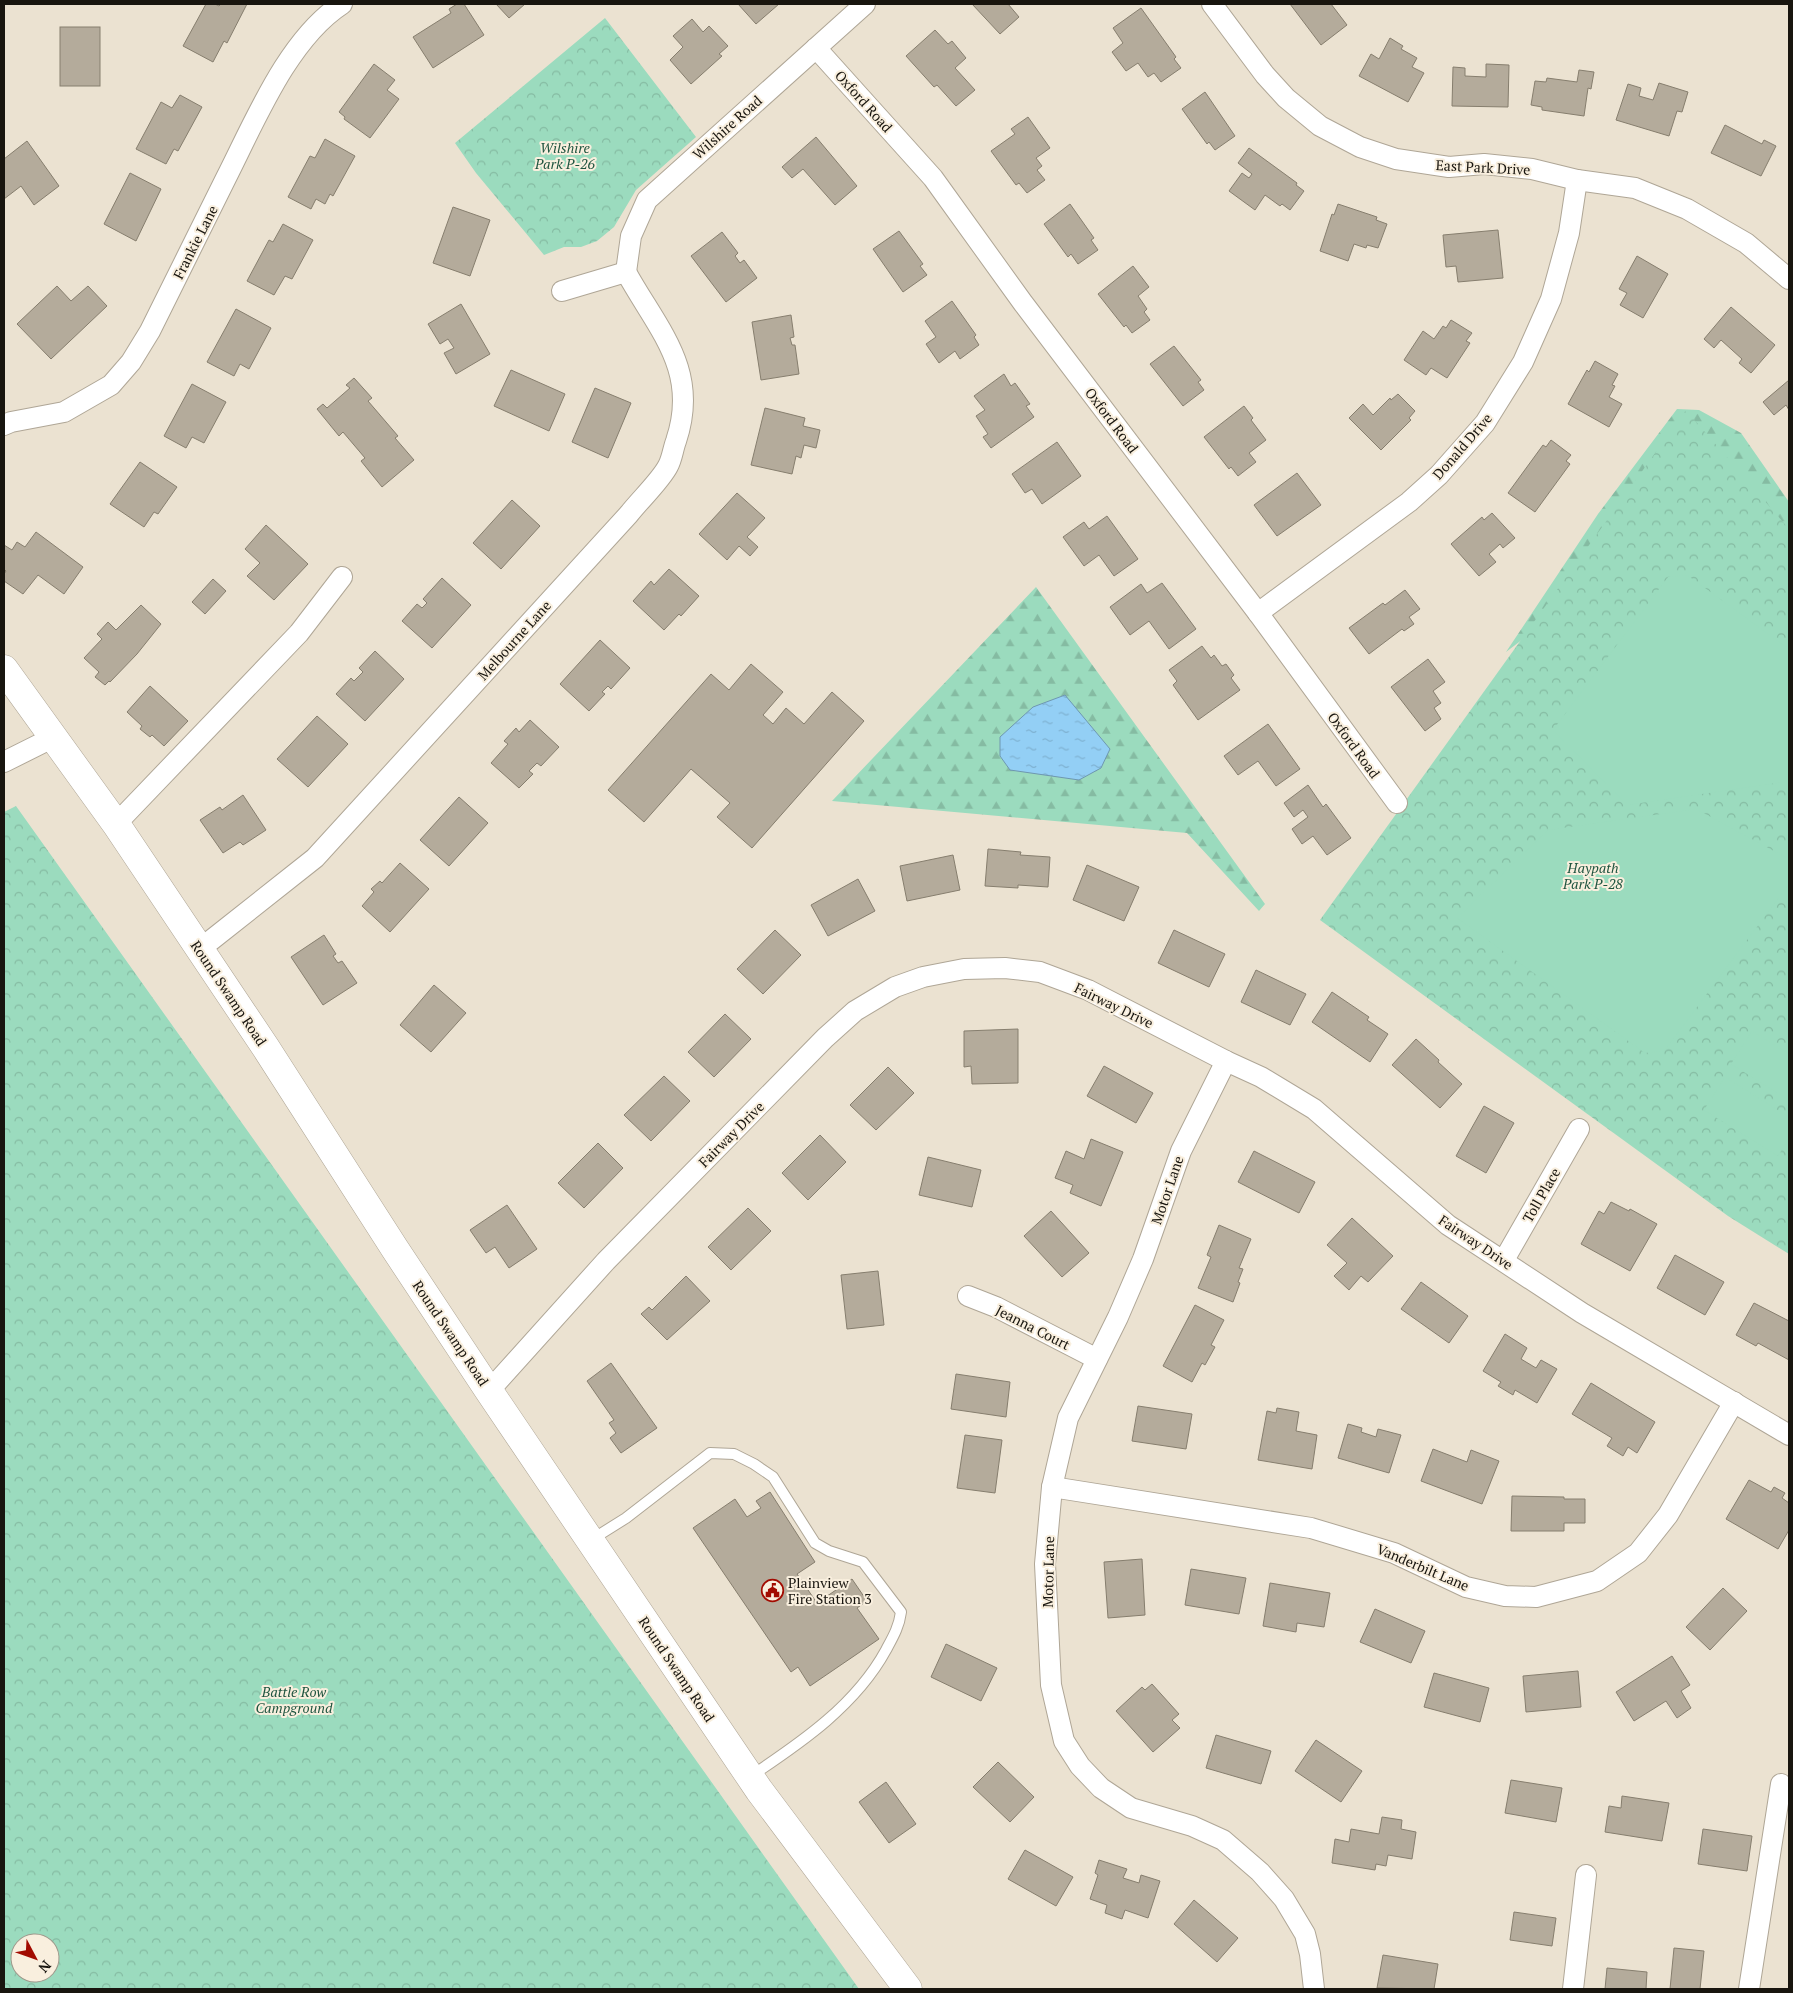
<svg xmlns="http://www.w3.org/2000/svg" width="1793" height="1993" font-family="'PT Serif',serif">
  <defs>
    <pattern id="forest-firs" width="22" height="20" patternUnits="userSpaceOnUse" patternTransform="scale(1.25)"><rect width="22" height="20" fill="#9bdbbe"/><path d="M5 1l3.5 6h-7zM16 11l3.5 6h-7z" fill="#85bba2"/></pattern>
    <pattern id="park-crowns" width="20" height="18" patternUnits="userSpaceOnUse" patternTransform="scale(1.25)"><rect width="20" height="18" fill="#9bdbbe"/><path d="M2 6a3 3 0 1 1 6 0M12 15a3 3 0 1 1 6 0" fill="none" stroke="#85bba2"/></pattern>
    <pattern id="water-ripples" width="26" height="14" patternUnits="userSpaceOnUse" patternTransform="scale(1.25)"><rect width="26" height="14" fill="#93cff5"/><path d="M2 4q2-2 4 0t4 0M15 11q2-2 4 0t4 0" fill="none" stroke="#7eb1d1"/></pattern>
  </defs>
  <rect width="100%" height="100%" fill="#ebe2d1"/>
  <!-- forest -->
  <g fill="url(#forest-firs)">
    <polygon points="1677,409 1699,410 1741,433 1789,502 1789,592 1556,614 1506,652 1598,514"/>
    <polygon points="1036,587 1265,904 1259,911 1187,833 832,801"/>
  </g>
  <!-- park -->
  <g fill="url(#park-crowns)" fill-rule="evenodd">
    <polygon points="605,18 696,137 636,190 614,227 597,241 581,247 564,247 544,255 476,173 455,143"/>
    <polygon points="1686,410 1789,529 1789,1254 1728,1216 1320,920"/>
    <path d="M16,806L859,1989H4V812ZM20,1943H50V1973H20Z"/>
  </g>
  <!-- garden -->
  <g fill="#9bdbbe">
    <polygon points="1687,575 1789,649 1789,770 1783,782 1627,805 1553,730 1668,577"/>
    <polygon points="1696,809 1789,859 1789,884 1664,1051 1645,1053 1457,918 1548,830"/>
    <polygon points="1752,1031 1789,1054 1789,1100 1731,1064"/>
    <polygon points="1725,1077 1789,1117 1789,1138 1778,1156 1704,1110"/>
  </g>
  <!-- water -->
  <polygon fill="url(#water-ripples)" stroke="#6e97b0" points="1065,695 1110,749 1101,768 1079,780 1010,770 1000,756 1000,737 1033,707"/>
  <!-- building -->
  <g fill="#b4ab9b" stroke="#867e6e">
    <polygon points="206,4 215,4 219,6 221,4 247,4 227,43 224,41 213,62 183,46"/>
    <polygon points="457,4 464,4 484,35 433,68 413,37 451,13 449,9"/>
    <polygon points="496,4 525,4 509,18"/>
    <polygon points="738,4 779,4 756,24"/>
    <polygon points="972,4 1008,4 1019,17 1000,34"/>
    <polygon points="1290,4 1331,4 1347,25 1321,45"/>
    <polygon points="1141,8 1176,57 1174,59 1181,68 1161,82 1154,73 1148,77 1138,63 1126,71 1112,52 1123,43 1113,28"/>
    <polygon points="692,19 703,32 709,26 728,46 719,54 722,56 691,84 670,60 683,47 673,36"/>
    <rect x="60" y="27" width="40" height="59"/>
    <polygon points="935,30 948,44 952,41 966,58 955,68 975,90 956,106 937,85 934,87 906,56"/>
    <polygon points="1390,38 1403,46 1401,49 1417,58 1412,67 1424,73 1408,102 1359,76 1371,54 1379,59"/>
    <polygon points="374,64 395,80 387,90 399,99 370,138 344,119 345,117 339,112"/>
    <polygon points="1486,64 1509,65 1508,107 1452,106 1453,67 1465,68 1465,76 1486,77"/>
    <polygon points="1579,70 1594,72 1591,89 1588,88 1584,116 1542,110 1542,107 1531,105 1535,81 1546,82 1547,78 1577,82"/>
    <polygon points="1659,83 1688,92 1682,112 1677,111 1669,136 1616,120 1628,84 1641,88 1639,96 1653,100"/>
    <polygon points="1205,92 1235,136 1215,150 1209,142 1207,144 1182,109"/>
    <polygon points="180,95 202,107 178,151 174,149 166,164 136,149 161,102 172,108"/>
    <polygon points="1028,117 1050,148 1036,158 1042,166 1037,170 1045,180 1027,193 1019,183 1016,185 991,151 1015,134 1011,129"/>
    <polygon points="1725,125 1762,144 1764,140 1776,146 1761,176 1711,153"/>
    <polygon points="816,137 857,186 835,205 803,169 792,178 782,167"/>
    <polygon points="325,139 355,156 333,196 330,194 325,204 316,199 311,209 288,197 310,156 315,158"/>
    <polygon points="27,141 59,186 34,205 21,186 4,199 4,159"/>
    <polygon points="1249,148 1297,183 1296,185 1304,191 1290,210 1282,204 1280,206 1265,195 1255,210 1229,191 1242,173 1249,178 1252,174 1238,163"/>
    <polygon points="130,173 161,189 136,241 104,224"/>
    <polygon points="1070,204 1094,238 1091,240 1098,250 1078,264 1071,254 1068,257 1044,224"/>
    <polygon points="1338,204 1377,217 1376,220 1387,224 1378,248 1367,245 1366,248 1354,244 1348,261 1320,251 1332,214 1334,215"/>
    <polygon points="453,207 490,220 470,276 433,263"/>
    <polygon points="283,224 313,240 292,279 285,276 274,295 247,281 269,240 273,242"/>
    <polygon points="1498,230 1503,278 1458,282 1456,266 1446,267 1443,235"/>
    <polygon points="899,231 923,264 920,266 927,275 903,292 873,249"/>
    <polygon points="722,232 738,253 735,256 740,263 744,260 757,278 726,302 691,256"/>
    <polygon points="1637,256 1668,274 1643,318 1620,305 1627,293 1619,289"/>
    <polygon points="1133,266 1149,287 1138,296 1147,309 1144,312 1150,320 1132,333 1126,325 1124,327 1098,294"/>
    <polygon points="57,286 71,301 88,286 107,306 51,359 17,324"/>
    <polygon points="952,301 976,335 974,337 979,345 960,359 955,351 939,363 926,344 936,337 925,321"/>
    <polygon points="461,304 490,354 456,374 444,353 454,348 448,339 440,344 428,324"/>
    <polygon points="1731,307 1775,345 1751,373 1739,363 1742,359 1721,340 1714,348 1704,339"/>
    <polygon points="236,309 271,328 249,369 240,364 234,376 207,362"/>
    <polygon points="791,315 794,337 790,338 792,345 795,345 799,374 761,380 752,322"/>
    <polygon points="1451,320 1472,333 1466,341 1470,343 1447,378 1431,368 1426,375 1404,360 1423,331 1434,339 1443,326 1446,328"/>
    <polygon points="1174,346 1201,380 1198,382 1204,390 1183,406 1150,364"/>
    <polygon points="1595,361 1618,374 1612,385 1615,386 1609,397 1622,404 1609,427 1568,404 1587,370 1589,372"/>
    <polygon points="511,370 565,394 549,431 494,406"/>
    <polygon points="1004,374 1011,386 1015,383 1030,404 1026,406 1034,417 991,448 983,437 988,434 976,416 985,410 974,396"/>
    <polygon points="354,378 372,398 368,401 398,436 395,438 414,460 382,487 361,461 365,458 343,432 339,436 317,409 323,404 327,408 350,388 346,385"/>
    <polygon points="1789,380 1789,410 1786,405 1774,415 1763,402"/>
    <polygon points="192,384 226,402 204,443 192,437 186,448 164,436"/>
    <polygon points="595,388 631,403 608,458 572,442"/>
    <polygon points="1398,394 1415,411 1409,418 1411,420 1381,450 1349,418 1363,404 1373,415 1390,398 1391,400"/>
    <polygon points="1244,406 1253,418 1251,420 1266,440 1249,453 1256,462 1238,476 1231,467 1229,469 1204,437"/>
    <polygon points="765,408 805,418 803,426 820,430 816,448 804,445 801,458 796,456 792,474 751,465"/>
    <polygon points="1551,440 1571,455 1566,461 1570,464 1535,512 1508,493 1543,445 1546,447"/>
    <polygon points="1057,442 1081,476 1042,504 1032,489 1025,493 1012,474"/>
    <polygon points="140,462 177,487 158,514 154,512 144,527 110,504"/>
    <polygon points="1297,473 1321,505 1277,536 1254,505"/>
    <polygon points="737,493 765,518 747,537 758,547 750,556 739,546 727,560 699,534"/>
    <polygon points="512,500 540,526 501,569 473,543"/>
    <polygon points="1492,513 1515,538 1503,548 1500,544 1489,554 1496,562 1479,576 1451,544 1482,517 1484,520"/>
    <polygon points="1107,516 1138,559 1114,576 1099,555 1084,566 1063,537 1084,522 1089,529"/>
    <polygon points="266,525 308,564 274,600 247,576 260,563 245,549"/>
    <polygon points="36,532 83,567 64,594 38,575 23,594 4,581 4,574 6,571 4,569 4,545 12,550 17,542 25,547"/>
    <polygon points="669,569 699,596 681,616 679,614 664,630 633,601 651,581 654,585"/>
    <polygon points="442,578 471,605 432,648 402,621 417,604 422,608 427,603 423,599"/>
    <polygon points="213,579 226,591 205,614 192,602"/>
    <polygon points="1162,583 1196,629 1169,649 1149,621 1130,635 1110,607 1141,584 1147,593"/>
    <polygon points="1405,590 1420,609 1409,617 1414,624 1404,631 1402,629 1369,654 1349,628 1383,603 1385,605"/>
    <polygon points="141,605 161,624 137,654 110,682 109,681 105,685 95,677 99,672 84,658 102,639 97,634 108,622 116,630"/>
    <polygon points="600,640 630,668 611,689 608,686 602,692 605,694 589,711 560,684"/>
    <polygon points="1202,646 1211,658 1214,655 1222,666 1226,664 1234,675 1231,678 1240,690 1198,720 1173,685 1177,681 1169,670"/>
    <polygon points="375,651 404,679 365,721 336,694 351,678 354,681 363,672 359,668"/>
    <polygon points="1428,659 1445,682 1433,691 1441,703 1434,708 1441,719 1425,731 1391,687"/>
    <polygon points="751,664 783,692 763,715 773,724 786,708 804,724 832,692 864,721 752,848 717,817 730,803 691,769 644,822 608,790 711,674 729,690"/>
    <polygon points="150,686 188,721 164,746 152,735 150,737 140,729 142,726 127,712"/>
    <polygon points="317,716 348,744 308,787 277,759"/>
    <polygon points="530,720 559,747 541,766 537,763 529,771 533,774 519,788 491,763 508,744 504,741 516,728 519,732"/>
    <polygon points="1268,724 1300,769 1276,786 1258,761 1238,775 1224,756"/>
    <polygon points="1308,785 1323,807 1326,804 1351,838 1327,855 1313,836 1302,844 1292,829 1308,817 1303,810 1294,817 1284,803"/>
    <polygon points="243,795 266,830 243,845 240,842 223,853 200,820 220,807 222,810"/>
    <polygon points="459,797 488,823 449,866 420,840"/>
    <polygon points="988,849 1021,852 1020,855 1050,857 1048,887 1018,885 1018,888 985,886"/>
    <polygon points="953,855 960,890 907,901 900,866"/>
    <polygon points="400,863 429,889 390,932 362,906 374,892 371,889 380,881 382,883"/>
    <polygon points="1087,865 1139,887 1124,921 1073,900"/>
    <polygon points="858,879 875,911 828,936 811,905"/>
    <polygon points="775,930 801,955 763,994 737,969"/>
    <polygon points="1174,930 1225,954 1209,987 1158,963"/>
    <polygon points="324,935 336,954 333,956 338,963 342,961 357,983 323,1005 291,957"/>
    <polygon points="1256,970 1306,994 1290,1025 1241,1002"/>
    <polygon points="434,985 466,1013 431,1052 400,1025"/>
    <polygon points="1332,992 1369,1017 1367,1020 1388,1034 1370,1062 1312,1022"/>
    <polygon points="725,1014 751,1039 714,1077 688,1052"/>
    <polygon points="1018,1029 1018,1083 972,1084 971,1066 964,1067 964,1031"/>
    <polygon points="1416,1039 1439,1060 1438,1062 1462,1084 1440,1108 1392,1065"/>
    <polygon points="1104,1066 1153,1093 1136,1123 1087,1096"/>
    <polygon points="888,1067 914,1093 876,1130 850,1105"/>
    <polygon points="664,1076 690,1101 651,1141 624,1115"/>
    <polygon points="1484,1106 1514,1123 1486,1173 1456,1156"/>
    <polygon points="820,1135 846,1162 808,1200 782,1173"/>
    <polygon points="1091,1139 1123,1152 1101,1206 1070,1193 1073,1185 1055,1178 1066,1151 1084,1159"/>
    <polygon points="598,1143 623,1168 584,1208 558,1183"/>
    <polygon points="1254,1151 1315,1182 1299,1213 1238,1182"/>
    <polygon points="928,1157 981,1170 972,1207 919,1195"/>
    <polygon points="1611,1202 1629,1211 1630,1209 1657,1224 1630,1271 1581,1244 1599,1211 1604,1214"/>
    <polygon points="507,1205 537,1249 509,1268 495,1247 486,1253 470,1230"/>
    <polygon points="748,1208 771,1231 731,1270 708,1247"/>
    <polygon points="1051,1211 1089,1253 1062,1277 1024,1236"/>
    <polygon points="1352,1218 1393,1256 1368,1282 1361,1276 1349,1290 1334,1276 1347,1263 1327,1245"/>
    <polygon points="1219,1225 1251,1239 1239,1268 1243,1269 1238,1282 1240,1283 1233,1302 1198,1288 1211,1257 1207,1255"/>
    <polygon points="1675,1255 1724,1282 1705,1315 1657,1288"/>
    <polygon points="878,1271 884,1325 847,1329 841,1275"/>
    <polygon points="686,1276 710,1301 667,1340 641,1314 649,1307 652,1310"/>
    <polygon points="1421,1282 1468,1316 1449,1343 1401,1309"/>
    <polygon points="1754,1303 1789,1321 1789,1360 1758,1343 1756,1346 1736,1335"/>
    <polygon points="1195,1305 1224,1320 1211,1345 1215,1347 1205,1365 1202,1363 1192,1382 1163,1366"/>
    <polygon points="1505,1334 1527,1348 1521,1359 1536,1368 1541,1360 1557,1369 1537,1403 1515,1390 1513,1395 1498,1386 1501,1382 1483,1371"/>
    <polygon points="611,1363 657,1428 621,1453 610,1438 616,1433 609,1423 614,1420 587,1381"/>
    <polygon points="956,1374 1010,1382 1006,1417 951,1409"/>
    <polygon points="1591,1383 1655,1422 1637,1453 1628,1447 1623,1456 1607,1446 1612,1438 1572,1414"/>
    <polygon points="1138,1406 1192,1414 1186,1449 1132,1441"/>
    <polygon points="1277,1408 1299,1412 1296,1431 1317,1435 1312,1469 1258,1460 1267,1411 1276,1413"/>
    <polygon points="1348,1424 1362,1428 1361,1432 1376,1437 1378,1429 1401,1435 1389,1473 1338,1458"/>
    <polygon points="965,1435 1002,1440 995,1493 957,1488"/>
    <polygon points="1433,1449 1467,1462 1471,1450 1499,1461 1482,1504 1421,1481"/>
    <polygon points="1749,1480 1771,1492 1774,1487 1785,1493 1782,1498 1789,1503 1789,1530 1778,1549 1726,1519"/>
    <polygon points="770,1492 815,1562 797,1574 817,1603 852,1579 867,1601 857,1608 879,1639 810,1686 798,1667 791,1672 693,1528 735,1499 747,1517 761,1508 756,1501"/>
    <polygon points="1512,1496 1564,1497 1564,1499 1585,1499 1585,1523 1564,1523 1564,1531 1511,1531"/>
    <polygon points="1142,1559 1145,1615 1108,1618 1104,1562"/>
    <polygon points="1191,1569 1246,1578 1239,1614 1185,1605"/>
    <polygon points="1270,1583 1330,1593 1324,1627 1297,1623 1296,1632 1263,1626"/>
    <polygon points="1723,1588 1747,1611 1710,1650 1686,1627"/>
    <polygon points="1375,1609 1425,1631 1411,1663 1360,1642"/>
    <polygon points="946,1644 997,1668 981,1701 931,1677"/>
    <polygon points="1672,1656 1690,1685 1681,1691 1691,1708 1677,1718 1666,1701 1634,1721 1616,1692"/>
    <polygon points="1578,1671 1581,1707 1526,1712 1523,1676"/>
    <polygon points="1434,1673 1489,1688 1480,1722 1424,1707"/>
    <polygon points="1152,1684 1179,1714 1172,1720 1180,1728 1153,1752 1116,1711 1142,1687 1145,1690"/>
    <polygon points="1216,1735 1271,1751 1261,1784 1206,1768"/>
    <polygon points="1316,1740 1362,1771 1341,1802 1295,1771"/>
    <polygon points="998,1762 1034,1797 1010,1822 973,1787"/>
    <polygon points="1511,1780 1562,1788 1556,1822 1505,1813"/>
    <polygon points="886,1782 916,1824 889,1843 859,1802"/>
    <polygon points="1622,1796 1669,1803 1662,1841 1605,1832 1609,1806 1621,1808"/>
    <polygon points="1382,1817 1402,1820 1401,1829 1416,1832 1412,1859 1388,1855 1386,1866 1376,1864 1375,1870 1332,1863 1335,1839 1349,1842 1351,1829 1379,1834"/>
    <polygon points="1703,1829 1752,1836 1747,1871 1698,1864"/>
    <polygon points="1025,1850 1073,1877 1056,1906 1008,1879"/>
    <polygon points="1099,1860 1127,1869 1123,1878 1139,1883 1141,1875 1160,1881 1148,1918 1125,1910 1122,1919 1105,1913 1107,1905 1090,1899 1098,1875 1095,1873"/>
    <polygon points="1194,1900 1238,1938 1217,1962 1174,1924"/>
    <polygon points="1514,1912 1556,1918 1552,1946 1510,1940"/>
    <polygon points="1674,1948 1704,1951 1700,1989 1670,1989"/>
    <polygon points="1383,1955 1438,1964 1434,1989 1377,1988"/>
    <polygon points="1607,1968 1647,1972 1646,1989 1605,1989"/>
  </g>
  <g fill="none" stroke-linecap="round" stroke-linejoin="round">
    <defs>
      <path id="lane" d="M591,1540L626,1518L710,1453L734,1454L754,1464L773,1477L815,1543L829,1551L863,1562L901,1612C899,1627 893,1637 886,1650C856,1705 802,1742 751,1776"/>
      <g id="street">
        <polyline points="1212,4 1265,75 1286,98 1320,126 1360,147 1396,159 1449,167 1484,164 1532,169 1577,180 1635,188 1687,209 1746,243 1789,279"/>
        <polyline points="816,48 933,178 1023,303 1258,613 1397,803"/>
        <polyline points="626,272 631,236 647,200 865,4"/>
        <polyline points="562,291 626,272"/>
        <path d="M4,425L11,422L64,412L111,385L131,362L150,331C175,280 201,229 226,178C255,121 288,39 342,4"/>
        <polyline points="1258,613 1409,502 1439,475 1485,423 1523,362 1551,299 1569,233 1577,180"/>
        <polyline points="4,762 52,738"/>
        <polyline points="116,824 299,633 342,577"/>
        <path d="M200,949L315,858L629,514C639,501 661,480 668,466C672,459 673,449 676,441C700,370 658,330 626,272"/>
        <polyline points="1226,1061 1181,1151 1143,1259 1118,1317 1068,1418 1052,1487 1045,1564 1051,1685 1064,1741 1080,1766 1101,1788 1131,1808 1192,1826 1223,1840 1260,1872 1284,1899 1305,1934 1310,1954 1314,1989"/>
        <polyline points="1504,1260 1579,1129"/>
        <polyline points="968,1296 996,1307 1097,1359"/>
        <polyline points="489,1391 606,1261 825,1038 855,1011 895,987 923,977 964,969 1005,968 1040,972 1088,990 1226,1061 1261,1077 1314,1109 1448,1225 1582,1313 1789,1435"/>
        <polyline points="1052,1487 1311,1528 1394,1553 1466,1587 1505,1596 1536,1597 1597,1581 1638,1553 1668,1515 1734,1402"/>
        <polyline points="1573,1989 1586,1875"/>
        <polyline points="1749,1989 1781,1784"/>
      </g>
      <polyline id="secondary" points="4,669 116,824 266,1048 395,1249 489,1391 759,1790 908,1989"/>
    </defs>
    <!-- lane casing -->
    <use href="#lane" stroke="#afa696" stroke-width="12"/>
    <!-- street casing -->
    <use href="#street" stroke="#afa696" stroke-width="22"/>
    <!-- secondary casing -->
    <use href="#secondary" stroke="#afa696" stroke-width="29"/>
    <!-- lane -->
    <use href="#lane" stroke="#fff" stroke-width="10"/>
    <!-- street -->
    <use href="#street" stroke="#fff" stroke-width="20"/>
    <!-- secondary -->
    <use href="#secondary" stroke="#fff" stroke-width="28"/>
  </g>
  <!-- icons -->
  <defs>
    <symbol id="civic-ring" viewBox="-11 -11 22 22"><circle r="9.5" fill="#f9efde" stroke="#a20b01" stroke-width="1.5"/><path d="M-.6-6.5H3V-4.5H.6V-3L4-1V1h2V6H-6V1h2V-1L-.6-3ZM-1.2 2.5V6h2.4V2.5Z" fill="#a20b01"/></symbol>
  </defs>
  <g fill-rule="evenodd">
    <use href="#civic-ring" x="760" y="1578" width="25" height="25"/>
  </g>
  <g text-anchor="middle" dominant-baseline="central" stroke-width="4" stroke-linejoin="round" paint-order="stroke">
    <!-- street labels -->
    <g font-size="14" fill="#18150f" stroke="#f9efde">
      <text transform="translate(864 101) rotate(48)">Oxford Road</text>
      <text transform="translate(727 127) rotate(-42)">Wilshire Road</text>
      <text transform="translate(1483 167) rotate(3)">East Park Drive</text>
      <text transform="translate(195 242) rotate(-63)">Frankie Lane</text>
      <text transform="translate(1112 420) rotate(53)">Oxford Road</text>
      <text transform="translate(1462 446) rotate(-49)">Donald Drive</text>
      <text transform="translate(514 640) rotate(-48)">Melbourne Lane</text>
      <text transform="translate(1354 745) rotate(54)">Oxford Road</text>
      <text transform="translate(229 993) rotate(56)">Round Swamp Road</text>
      <text transform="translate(1114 1005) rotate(26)">Fairway Drive</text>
      <text transform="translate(731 1134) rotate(-45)">Fairway Drive</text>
      <text transform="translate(1167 1190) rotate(-71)">Motor Lane</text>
      <text transform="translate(1541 1195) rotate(-60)">Toll Place</text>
      <text transform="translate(1476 1242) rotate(34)">Fairway Drive</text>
      <text transform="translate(1033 1327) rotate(27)">Jeanna Court</text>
      <text transform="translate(451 1333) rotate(56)">Round Swamp Road</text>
      <text transform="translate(1423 1567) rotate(23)">Vanderbilt Lane</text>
      <text transform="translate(1048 1572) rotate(-89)">Motor Lane</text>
      <text transform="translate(677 1669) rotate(56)">Round Swamp Road</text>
    </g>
    <!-- park labels -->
    <g font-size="14" font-style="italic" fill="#1e543f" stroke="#f9efde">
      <text x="565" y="147">Wilshire<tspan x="565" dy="16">Park P-26</tspan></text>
      <text x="1593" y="867">Haypath<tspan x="1593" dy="16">Park P-28</tspan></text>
      <text x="294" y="1691">Battle Row<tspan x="294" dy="16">Campground</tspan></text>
    </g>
    <!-- poi labels -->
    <g font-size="14" fill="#18150f" stroke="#f9efde" text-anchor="start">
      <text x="788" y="1582">Plainview<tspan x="788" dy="16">Fire Station 3</tspan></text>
    </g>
  </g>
  <!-- border -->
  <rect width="1793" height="1993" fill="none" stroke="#18150f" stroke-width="10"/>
  <!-- north arrow -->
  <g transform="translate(35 1958) rotate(131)"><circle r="24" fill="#f9efde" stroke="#9f988b"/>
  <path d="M0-4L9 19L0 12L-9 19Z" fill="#a20b01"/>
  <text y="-8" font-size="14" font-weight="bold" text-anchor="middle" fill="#18150f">N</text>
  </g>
</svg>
